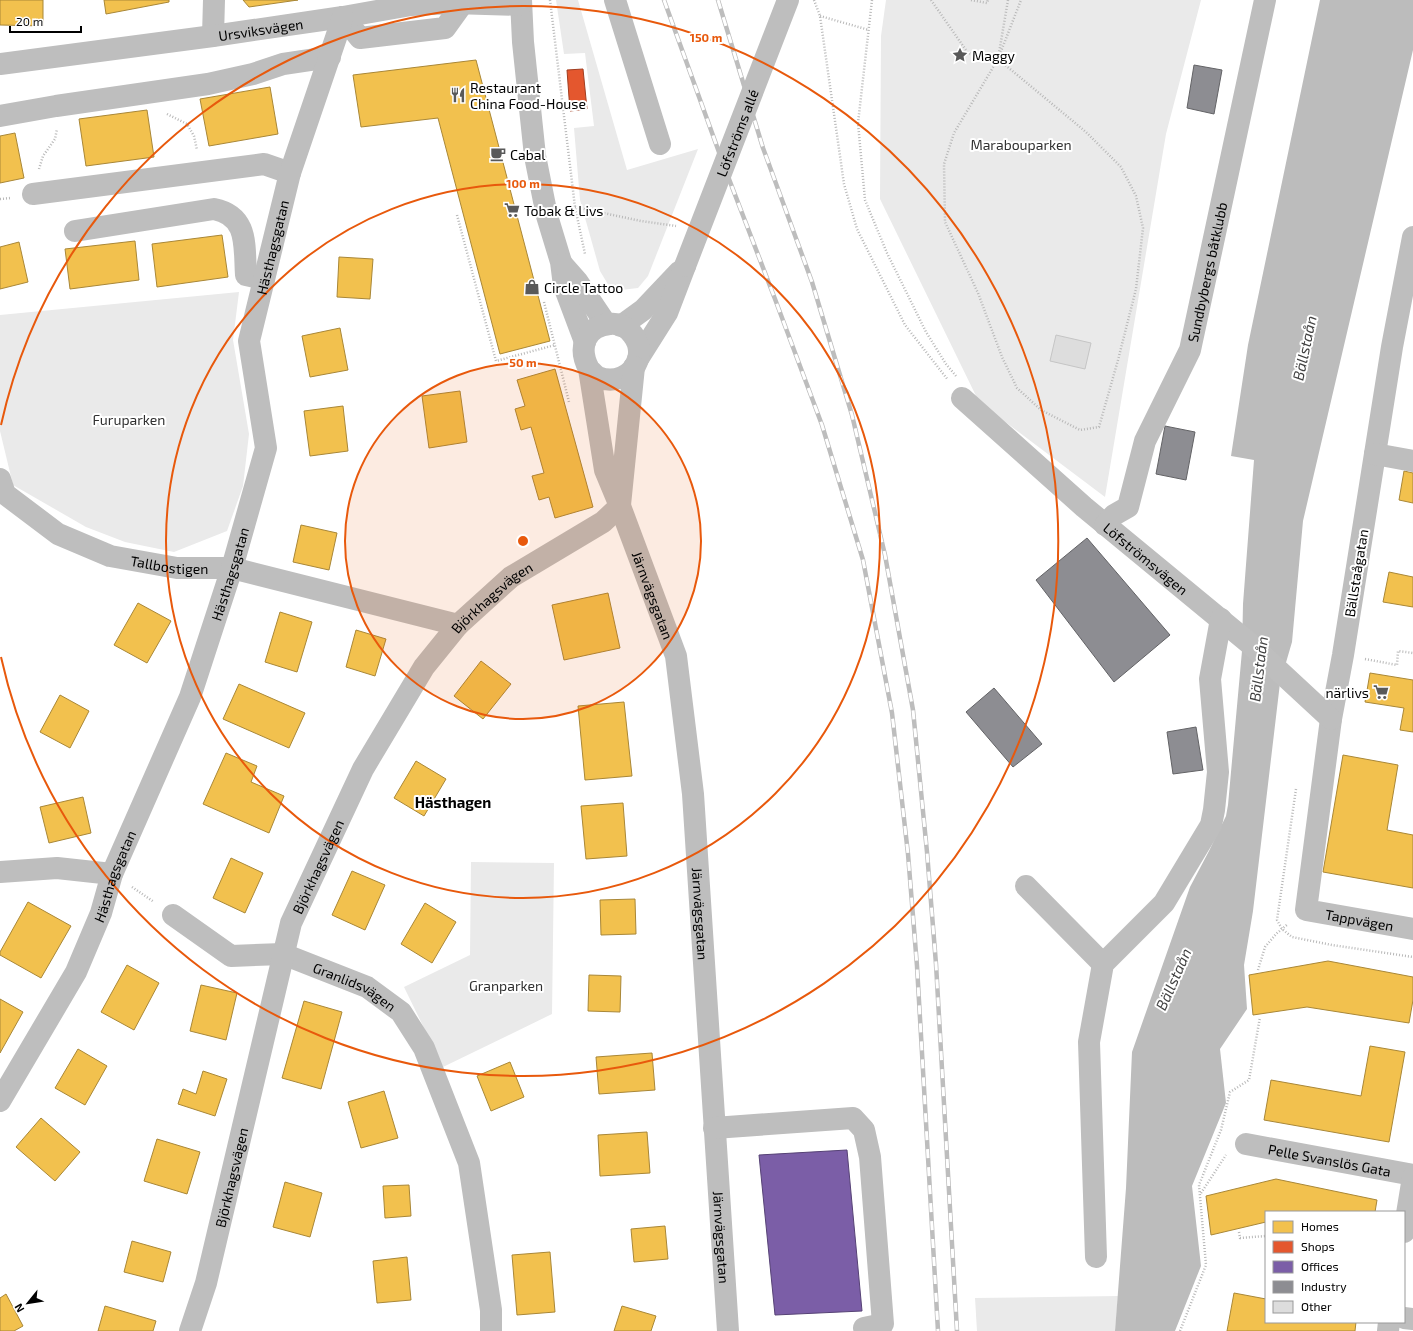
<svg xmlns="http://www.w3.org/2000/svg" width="1413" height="1331" font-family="'Exo 2',sans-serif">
  <rect width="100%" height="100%" fill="#fff"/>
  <!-- green -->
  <g fill="#eaeaea">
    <polygon points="556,0 578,0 627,170 698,149 648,276 638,288 612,291 600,271 580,200 574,128 594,126 585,53 564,54"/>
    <polygon points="886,0 1201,0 1166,134 1105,497 979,402 880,199 881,36"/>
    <polygon points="239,292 233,340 249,434 243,486 227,531 174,552 125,542 86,527 13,485 0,431 0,315"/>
    <polygon points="471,862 554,863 552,1014 443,1067 404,987 470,955"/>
    <polygon points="1118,1296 1115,1331 977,1331 975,1298"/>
  </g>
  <!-- water -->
  <polygon fill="#bcbcbc" points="1320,0 1413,0 1413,50 1303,521 1292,642 1280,683 1253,911 1244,965 1247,1009 1220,1049 1226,1103 1192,1186 1201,1266 1175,1331 1115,1331 1126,1188 1132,1052 1190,887 1209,851 1226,816 1228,805 1242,651 1243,604 1254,460 1231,456 1248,345"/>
  <!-- homes -->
  <g fill="#f2c14e" stroke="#a98737">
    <polygon points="0,0 43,0 43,26 0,25"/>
    <polygon points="104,0 169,0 169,2 106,14"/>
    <polygon points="243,0 298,0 249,7"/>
    <polygon points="476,60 550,341 500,354 438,118 361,127 353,75"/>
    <polygon points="270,87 278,134 209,146 200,99"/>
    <polygon points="147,110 154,157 86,166 79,119"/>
    <polygon points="15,133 24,178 0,183 0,136"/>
    <polygon points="222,235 228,277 157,287 152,244"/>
    <polygon points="135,241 139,280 70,289 65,249"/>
    <polygon points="19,242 28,282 0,289 0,247"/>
    <polygon points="339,257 373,259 370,299 337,297"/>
    <polygon points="340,328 348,370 310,377 302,336"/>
    <polygon points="555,369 593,507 555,518 549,497 539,500 532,476 544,473 531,427 521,430 515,409 525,406 517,380"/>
    <polygon points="460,391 467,442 429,448 422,396"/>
    <polygon points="343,406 348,451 310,456 304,411"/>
    <polygon points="1404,471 1413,473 1413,503 1399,500"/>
    <polygon points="301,525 337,533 329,570 293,562"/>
    <polygon points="1389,572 1413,577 1413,607 1383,602"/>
    <polygon points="608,593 620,648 564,660 552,605"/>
    <polygon points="138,603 171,621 147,663 114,645"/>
    <polygon points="280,612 312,622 297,672 265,662"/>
    <polygon points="356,630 386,639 375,676 346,667"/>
    <polygon points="481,661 511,684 483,719 454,696"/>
    <polygon points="1370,673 1413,680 1413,732 1400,730 1404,708 1365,702"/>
    <polygon points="239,684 305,713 289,748 223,719"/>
    <polygon points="60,695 89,711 70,748 40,732"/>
    <polygon points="624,702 632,776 585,780 578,706"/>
    <polygon points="226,753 257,766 251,782 284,796 269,833 203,804"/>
    <polygon points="1343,755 1398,765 1387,830 1413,835 1413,888 1323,872"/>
    <polygon points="416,761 446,779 424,816 394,798"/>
    <polygon points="83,797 91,833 49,843 40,807"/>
    <polygon points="623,803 627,856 586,859 581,806"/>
    <polygon points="231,858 263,873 245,913 213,898"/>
    <polygon points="352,871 385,885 365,930 332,915"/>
    <polygon points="635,899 636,934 601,935 600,900"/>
    <polygon points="28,902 71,926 41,978 0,955 0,952"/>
    <polygon points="425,903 456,922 432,963 401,944"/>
    <polygon points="1328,961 1413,977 1413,1000 1409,1023 1307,1007 1253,1015 1249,975"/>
    <polygon points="127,965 159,983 134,1030 101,1012"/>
    <polygon points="589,975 621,976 620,1012 588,1011"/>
    <polygon points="201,985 237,993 226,1040 190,1031"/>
    <polygon points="0,999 23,1012 0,1053"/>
    <polygon points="304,1001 342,1012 321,1089 282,1078"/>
    <polygon points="1370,1046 1405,1052 1389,1142 1264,1120 1271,1080 1361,1096"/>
    <polygon points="78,1049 107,1066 85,1105 55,1088"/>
    <polygon points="652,1053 655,1090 599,1094 596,1057"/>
    <polygon points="510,1062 524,1097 491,1111 477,1076"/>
    <polygon points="203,1071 227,1079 215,1116 178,1104 183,1089 196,1094"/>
    <polygon points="384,1091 398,1138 361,1148 348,1102"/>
    <polygon points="41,1118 80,1152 55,1181 16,1147"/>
    <polygon points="647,1132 650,1173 600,1176 598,1135"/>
    <polygon points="157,1139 200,1152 187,1194 144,1181"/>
    <polygon points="1276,1179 1377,1200 1375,1212 1266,1212 1266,1222 1211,1235 1206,1196"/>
    <polygon points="285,1182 322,1193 310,1237 273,1227"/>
    <polygon points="409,1185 411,1216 385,1218 383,1186"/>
    <polygon points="665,1226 668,1259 634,1262 631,1229"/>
    <polygon points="132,1241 171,1252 163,1282 124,1272"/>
    <polygon points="550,1252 555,1312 517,1315 512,1255"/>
    <polygon points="407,1257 411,1300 377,1303 373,1261"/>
    <polygon points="1234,1293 1266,1299 1266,1322 1356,1322 1355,1331 1227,1331"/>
    <polygon points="6,1294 23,1326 14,1331 0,1331 0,1298"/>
    <polygon points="105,1306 156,1321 153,1331 98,1331"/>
    <polygon points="622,1306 656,1316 651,1331 614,1331"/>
  </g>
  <!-- shops -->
  <polygon fill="#e4572e" stroke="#a03d20" points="583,69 587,109 570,111 567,70"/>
  <!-- offices -->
  <polygon fill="#7b5ea7" stroke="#564275" points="847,1150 862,1311 775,1315 759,1155"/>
  <!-- industry -->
  <g fill="#8d8d92" stroke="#636366">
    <polygon points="1194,65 1222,70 1214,114 1187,108"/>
    <polygon points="1165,426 1195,432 1186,480 1156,474"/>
    <polygon points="1087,538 1170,635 1114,682 1036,580"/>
    <polygon points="994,688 1042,744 1013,767 966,712"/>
    <polygon points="1196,727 1203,770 1173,774 1167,732"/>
  </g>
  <!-- building -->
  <polygon fill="#ddd" stroke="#c5c5c5" points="1056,335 1091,343 1085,369 1050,361"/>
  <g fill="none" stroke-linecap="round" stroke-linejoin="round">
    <!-- path -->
    <g stroke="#b8b8b8" stroke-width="2.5" stroke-dasharray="1 2" stroke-linecap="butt">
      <polyline points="550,0 575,207 585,254"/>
      <polyline points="814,0 820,16 844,184 857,229 905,325 948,380"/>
      <polyline points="872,0 858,123 865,200 887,253 926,332 946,364 956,376"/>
      <polyline points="931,0 968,53 998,59"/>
      <polyline points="971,0 987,3 988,0"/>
      <polyline points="1008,0 998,59 954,133 944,164 945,222 978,293 1002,357 1017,388 1041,410 1080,430 1099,427 1118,360 1136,289 1143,228 1136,196 1121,167 1086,132 998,59 1021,0"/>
      <polyline points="820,16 869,30"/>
      <polyline points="167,114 187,124 194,136 197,150"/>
      <polyline points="39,169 43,156 55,139 57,129"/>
      <polyline points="0,199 11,198"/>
      <polyline points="575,207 641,221 676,226"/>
      <polyline points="457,215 496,361 555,345"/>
      <polyline points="544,302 569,402"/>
      <polyline points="1365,659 1397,665 1398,651 1413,653"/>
      <polyline points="1296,789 1277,920 1282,929 1292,937 1332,945 1413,957"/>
      <polyline points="132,887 154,902"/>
      <polyline points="1258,970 1265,947 1276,934 1288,924"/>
      <polyline points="1201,1193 1226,1155"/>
      <polyline points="1239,1232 1240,1238 1266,1236"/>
      <polyline points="1180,1331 1206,1265 1199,1185 1221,1130 1230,1092 1249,1080 1260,1017"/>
    </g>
    <!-- minor -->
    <g stroke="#bebebe" stroke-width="22">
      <polyline points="521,0 523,42 535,156 547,216 561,262 564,286 585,342"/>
      <polyline points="615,0 660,144"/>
      <polyline points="343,17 360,38 445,28 463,3"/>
      <polyline points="213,36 214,0"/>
      <path id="s1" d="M0,64L213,36L343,17L411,5L453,3L521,5"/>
      <polyline points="0,116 56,106 208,84 253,74 283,64 330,57"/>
      <polyline points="33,194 264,164 290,173"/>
      <path d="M75,231L214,209C249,216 244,246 246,275L264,279"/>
      <path id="s2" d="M1413,237L1392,347L1343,655L1331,719L1306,910L1413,929"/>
      <polyline points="562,264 577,281 606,324"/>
      <polyline points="621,326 643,310 679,272"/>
      <polyline points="638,359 667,313 685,266"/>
      <path id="s3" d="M589,369C592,372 594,375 598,377C614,384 633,376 638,359C643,342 628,322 610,324C584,326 578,349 589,369L605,470L620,506L676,656L693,794L728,1331"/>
      <path id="s4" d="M962,398L1084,507L1249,643L1331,719"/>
      <polyline points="1375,454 1413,461"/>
      <path id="s5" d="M0,479L5,494L58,534L110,556L177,568H232L458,625"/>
      <polyline points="620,505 634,367"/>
      <path id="s6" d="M1105,525L1114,515L1128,507L1145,441L1190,350L1265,0"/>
      <polyline points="0,872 57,868 112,874"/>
      <polyline points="1026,886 1103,964"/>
      <path id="s7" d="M173,915L231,956L283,954L367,987L401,1012L424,1048L469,1163L491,1310V1331"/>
      <path id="s8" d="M0,1101L76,972L101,913L112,874L190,697L232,568L266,448L249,341L290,173L343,17"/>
      <polyline points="714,1128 853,1118 864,1130 870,1157 883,1324 864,1328 865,1331"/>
      <path id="s9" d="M1246,1144L1413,1175"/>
      <polyline points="1404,1232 1413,1177"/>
      <polyline points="1096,1257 1089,1042 1103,964 1164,903 1211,825 1214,810 1218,772 1210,679 1221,619"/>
      <polyline points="1404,1318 1413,1319"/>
      <path id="s10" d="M190,1331L206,1283L291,923L363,769L424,667L458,625L511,577L603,522L620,506"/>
      <polyline points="1388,1331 1389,1322"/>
    </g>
    <defs>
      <g id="rail">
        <polyline points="664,0 724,166 775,299 822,425 863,560 892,713 908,854 917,966 938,1331"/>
        <polyline points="718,0 763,148 812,282 852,415 885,555 913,710 927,852 936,964 957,1331"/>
      </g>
    </defs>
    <!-- rail casing -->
    <use href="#rail" stroke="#bdbdbd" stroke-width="4.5"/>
    <!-- rail -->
    <use href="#rail" stroke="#fff" stroke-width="3" stroke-dasharray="9" stroke-linecap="butt"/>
    <!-- minor-bridge -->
    <path stroke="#bebebe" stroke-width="22" id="s11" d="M685,266L788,0"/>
  </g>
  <!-- distance rings -->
  <circle cx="523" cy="541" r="178" fill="#e8590c" fill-opacity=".12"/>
  <g fill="none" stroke="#e8590c" stroke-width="2">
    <circle cx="523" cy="541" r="178"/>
    <circle cx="523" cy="541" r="357"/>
    <path d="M1 425A535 535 0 1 1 1 657"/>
  </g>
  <!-- icons -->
  <defs>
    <symbol id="sight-bare" viewBox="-9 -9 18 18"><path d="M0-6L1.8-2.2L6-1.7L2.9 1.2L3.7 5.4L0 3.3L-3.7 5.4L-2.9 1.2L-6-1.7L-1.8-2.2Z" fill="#595959" stroke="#fff" stroke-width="2.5" paint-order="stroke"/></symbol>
    <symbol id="restaurant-bare" viewBox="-9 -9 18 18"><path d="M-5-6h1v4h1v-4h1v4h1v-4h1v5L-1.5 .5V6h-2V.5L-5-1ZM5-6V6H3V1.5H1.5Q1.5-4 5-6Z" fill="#595959" stroke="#fff" stroke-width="2.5" paint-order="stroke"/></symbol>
    <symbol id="cafe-bare" viewBox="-9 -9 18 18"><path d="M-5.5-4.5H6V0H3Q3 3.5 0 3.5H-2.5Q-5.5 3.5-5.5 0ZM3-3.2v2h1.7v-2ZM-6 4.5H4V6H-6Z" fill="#595959" stroke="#fff" stroke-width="2.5" paint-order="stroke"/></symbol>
    <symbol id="supermarket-bare" viewBox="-9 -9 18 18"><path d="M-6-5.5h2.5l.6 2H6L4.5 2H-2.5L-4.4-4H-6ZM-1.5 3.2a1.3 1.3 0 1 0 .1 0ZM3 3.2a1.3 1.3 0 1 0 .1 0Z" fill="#595959" stroke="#fff" stroke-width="2.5" paint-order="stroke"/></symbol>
    <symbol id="shop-bare" viewBox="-9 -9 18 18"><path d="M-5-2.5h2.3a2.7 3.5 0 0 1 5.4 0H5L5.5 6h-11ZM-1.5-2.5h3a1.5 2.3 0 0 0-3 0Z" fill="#595959" stroke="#fff" stroke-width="2.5" paint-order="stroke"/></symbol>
  </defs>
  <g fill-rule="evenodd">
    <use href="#sight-bare" x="949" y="44" width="22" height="22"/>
    <use href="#restaurant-bare" x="447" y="84" width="22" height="22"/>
    <use href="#cafe-bare" x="487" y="143" width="22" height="22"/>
    <use href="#supermarket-bare" x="501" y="199" width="22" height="22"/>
    <use href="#shop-bare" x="521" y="276" width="22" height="22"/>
    <use href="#supermarket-bare" x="1370" y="681" width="22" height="22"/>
  </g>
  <g text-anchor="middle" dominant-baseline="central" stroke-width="4" stroke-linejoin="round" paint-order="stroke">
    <!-- street labels -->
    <g font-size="14" fill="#000" stroke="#fff">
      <text stroke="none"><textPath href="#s1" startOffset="263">Ursviksvägen</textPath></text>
      <text stroke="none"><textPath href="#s11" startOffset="143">Löfströms allé</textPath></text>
      <text stroke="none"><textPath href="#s8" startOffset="913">Hästhagsgatan</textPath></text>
      <text stroke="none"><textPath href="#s6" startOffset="279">Sundbybergs båtklubb</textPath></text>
      <text stroke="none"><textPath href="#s4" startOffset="244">Löfströmsvägen</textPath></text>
      <text stroke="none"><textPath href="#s5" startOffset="199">Tallbostigen</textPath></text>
      <text transform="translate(1356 573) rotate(-81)">Bällstaågatan</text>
      <text stroke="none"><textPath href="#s8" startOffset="577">Hästhagsgatan</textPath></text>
      <text stroke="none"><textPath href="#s3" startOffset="411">Järnvägsgatan</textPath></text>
      <text stroke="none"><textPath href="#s10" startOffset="807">Björkhagsvägen</textPath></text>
      <text stroke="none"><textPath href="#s10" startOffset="483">Björkhagsvägen</textPath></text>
      <text stroke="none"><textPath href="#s8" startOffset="253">Hästhagsgatan</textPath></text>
      <text stroke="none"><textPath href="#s3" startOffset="735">Järnvägsgatan</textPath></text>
      <text stroke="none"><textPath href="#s2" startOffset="736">Tappvägen</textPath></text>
      <text stroke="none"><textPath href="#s7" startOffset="202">Granlidsvägen</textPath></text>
      <text stroke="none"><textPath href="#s9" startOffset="85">Pelle Svanslös Gata</textPath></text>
      <text stroke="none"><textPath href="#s10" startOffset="159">Björkhagsvägen</textPath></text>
      <text stroke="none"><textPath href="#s3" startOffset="1059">Järnvägsgatan</textPath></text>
    </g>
    <!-- poi labels -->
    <g font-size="14" fill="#000" stroke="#fff" text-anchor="start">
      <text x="972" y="55">Maggy</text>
      <text x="470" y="87">Restaurant<tspan x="470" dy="16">China Food-House</tspan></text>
      <text x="510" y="154">Cabal</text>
      <text x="524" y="210">Tobak &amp; Livs</text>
      <text x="544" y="287">Circle Tattoo</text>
      <text x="1369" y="692" text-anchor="end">närlivs</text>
    </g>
    <!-- park labels -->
    <g font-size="14" fill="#303030" stroke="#fff">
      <text x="1021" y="144">Marabouparken</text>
      <text x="129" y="419">Furuparken</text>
      <text x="506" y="985">Granparken</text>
    </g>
    <!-- water labels -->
    <g font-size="15" font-style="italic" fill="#414141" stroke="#fff">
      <text transform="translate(1304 348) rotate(-78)">Bällstaån</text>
      <text transform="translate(1258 669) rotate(-83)">Bällstaån</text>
      <text transform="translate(1173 979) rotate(-66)">Bällstaån</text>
    </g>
    <!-- neighbourhood labels -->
    <g font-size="15" font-weight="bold" fill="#000" stroke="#fff">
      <text x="453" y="802">Hästhagen</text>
    </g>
  </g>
  <circle cx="523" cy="541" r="6" fill="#e8590c" stroke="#fff" stroke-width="2"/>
  <g font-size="12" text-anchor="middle" font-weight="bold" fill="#e8590c" stroke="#fff" stroke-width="4" stroke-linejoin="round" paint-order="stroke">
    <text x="706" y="42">150 m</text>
    <text x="523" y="188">100 m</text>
    <text x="523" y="367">50 m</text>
  </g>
  <!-- legend -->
  <rect x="1265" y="1211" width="140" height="112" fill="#ffffff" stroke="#999999"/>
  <rect x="1273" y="1221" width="20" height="12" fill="#f2c14e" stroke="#999999"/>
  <text x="1301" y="1231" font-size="12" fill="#000000">Homes</text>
  <rect x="1273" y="1241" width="20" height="12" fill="#e4572e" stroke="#999999"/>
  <text x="1301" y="1251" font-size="12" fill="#000000">Shops</text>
  <rect x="1273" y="1261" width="20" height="12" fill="#7b5ea7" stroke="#999999"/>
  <text x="1301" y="1271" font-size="12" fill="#000000">Offices</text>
  <rect x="1273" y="1281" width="20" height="12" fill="#8d8d92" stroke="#999999"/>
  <text x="1301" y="1291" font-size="12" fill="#000000">Industry</text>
  <rect x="1273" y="1301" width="20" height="12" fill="#dddddd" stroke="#999999"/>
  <text x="1301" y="1311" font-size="12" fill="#000000">Other</text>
  <!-- north arrow -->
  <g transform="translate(28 1303) rotate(240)" stroke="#ffffff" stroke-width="3" paint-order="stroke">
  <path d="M0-3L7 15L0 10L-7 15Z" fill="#000000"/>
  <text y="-6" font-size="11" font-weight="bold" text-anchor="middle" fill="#000000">N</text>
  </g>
  <!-- scale -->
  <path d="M10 26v6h71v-6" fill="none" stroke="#000000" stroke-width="2"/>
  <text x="16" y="26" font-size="12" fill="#000000" stroke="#ffffff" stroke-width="3" paint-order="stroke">20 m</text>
</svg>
